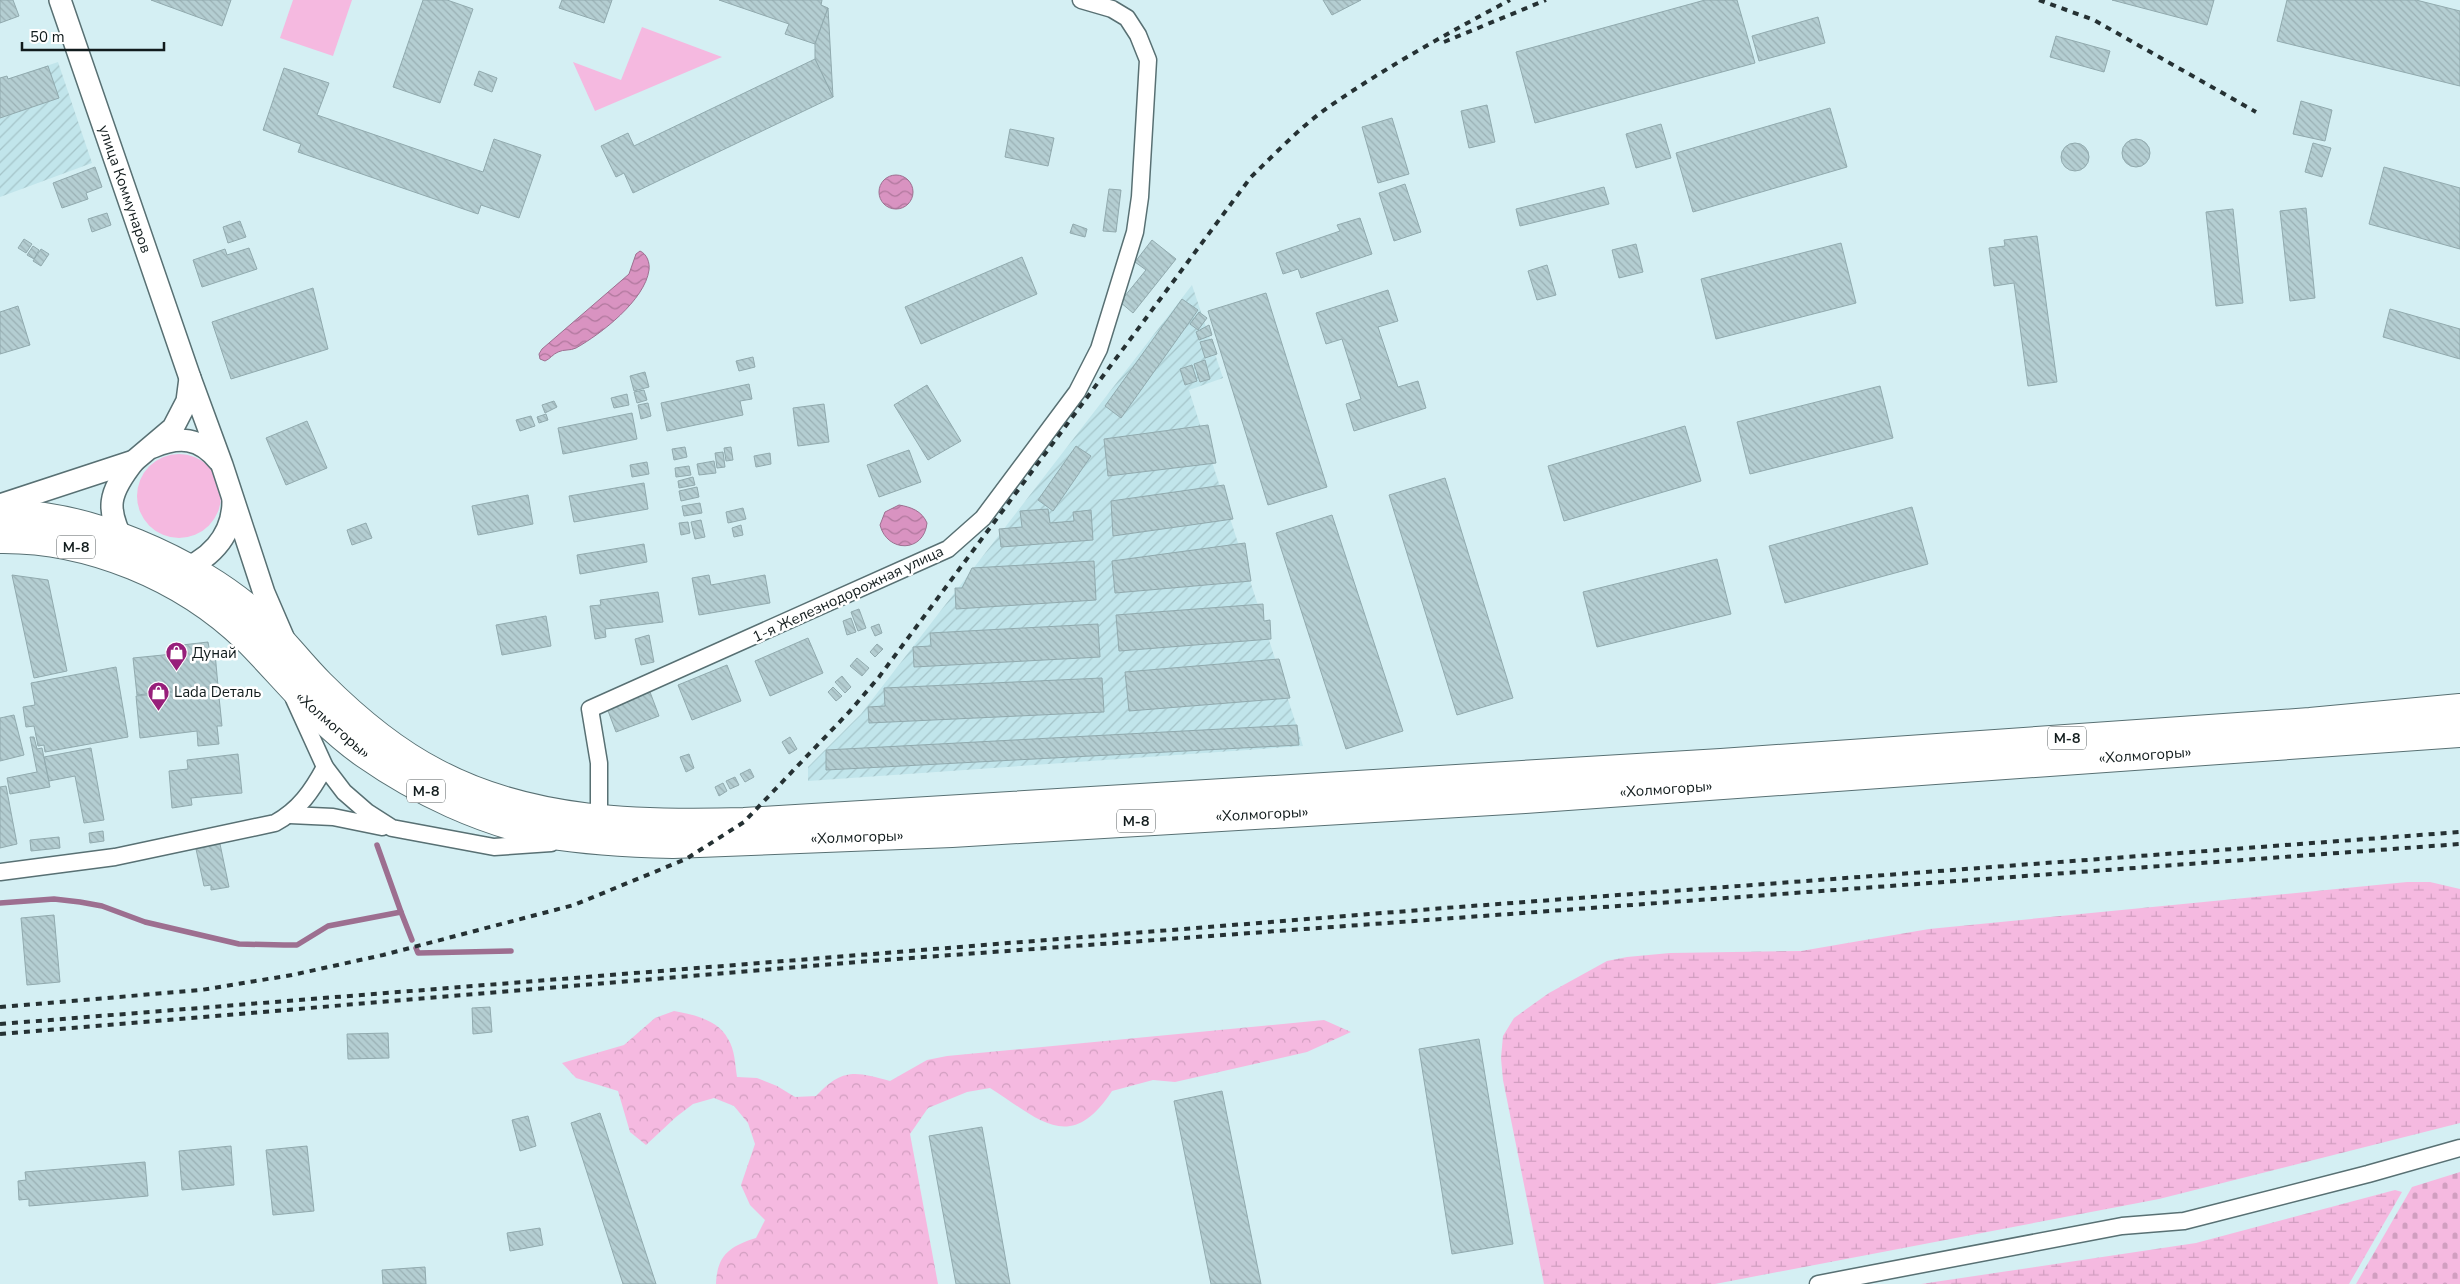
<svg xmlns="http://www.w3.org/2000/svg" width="2460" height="1284" font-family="'Nunito Sans',sans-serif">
  <defs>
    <pattern id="industrial-furrows" width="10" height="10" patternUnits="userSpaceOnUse" patternTransform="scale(1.25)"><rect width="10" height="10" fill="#c1e5eb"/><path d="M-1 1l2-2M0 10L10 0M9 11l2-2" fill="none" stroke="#a5c4c9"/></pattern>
    <pattern id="forest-crowns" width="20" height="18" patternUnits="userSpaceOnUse" patternTransform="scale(1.25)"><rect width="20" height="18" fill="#f5b9e0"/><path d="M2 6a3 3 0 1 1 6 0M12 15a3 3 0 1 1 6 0" fill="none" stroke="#d19ec0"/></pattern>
    <pattern id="wetland-marsh" width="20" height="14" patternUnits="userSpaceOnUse" patternTransform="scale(1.25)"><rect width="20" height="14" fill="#f5b9e0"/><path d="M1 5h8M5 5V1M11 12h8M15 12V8" fill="none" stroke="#d19ec0"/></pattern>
    <pattern id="cemetery-stones" width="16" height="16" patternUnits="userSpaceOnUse" patternTransform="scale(1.25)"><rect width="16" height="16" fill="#f5b9e0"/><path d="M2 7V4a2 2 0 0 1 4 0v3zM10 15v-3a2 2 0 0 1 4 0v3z" fill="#d19ec0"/></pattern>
    <pattern id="water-waves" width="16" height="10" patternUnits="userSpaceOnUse" patternTransform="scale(1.25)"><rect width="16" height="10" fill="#d993c1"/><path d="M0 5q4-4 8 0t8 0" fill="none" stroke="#af779c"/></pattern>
    <pattern id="building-back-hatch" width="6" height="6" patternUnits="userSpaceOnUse" patternTransform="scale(1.25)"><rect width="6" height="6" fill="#b4ced2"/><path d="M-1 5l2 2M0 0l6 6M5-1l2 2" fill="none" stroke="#9ab0b4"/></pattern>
  </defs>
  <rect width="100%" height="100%" fill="#d4eff3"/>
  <!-- industrial -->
  <g fill="url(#industrial-furrows)">
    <polygon points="58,62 92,163 0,197 0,78 7,76 8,79"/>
    <polygon points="1192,285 1223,378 1189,390 1303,746 808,781 808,767 861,714"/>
  </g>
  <!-- green -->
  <g fill="#f5b9e0">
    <polygon points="293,0 352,0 333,56 280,38"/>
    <polygon points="642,27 722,57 595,111 573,62 621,80"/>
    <circle cx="179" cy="496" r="42"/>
  </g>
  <!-- forest -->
  <path fill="url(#forest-crowns)" d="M674,1011C692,1014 719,1020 728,1039C735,1050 735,1064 737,1077L757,1078L777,1086L795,1097L816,1096C842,1068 855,1071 890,1081L927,1060L947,1056L1324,1020L1351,1032L1307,1052L1175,1082L1153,1080L1112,1091C1070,1155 1039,1119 990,1088L967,1092L928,1108L910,1134L938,1284H716C717,1255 730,1246 756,1238L765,1220L750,1205L741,1185L755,1144L748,1123L734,1106L714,1098L693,1104L676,1117L646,1145L630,1132L618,1091L576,1078L562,1063L624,1045L655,1018Z"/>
  <!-- wetland -->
  <g fill="url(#wetland-marsh)">
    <polygon points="2407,882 2430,882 2460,889 2460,1123 2159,1199 1715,1284 1544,1284 1503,1080 1501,1058 1503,1036 1514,1018 1549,993 1607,961 1627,957 1670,953 1801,951 1929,929"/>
    <polygon points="2395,1190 2402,1192 2349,1284 1921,1284 2196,1243"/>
  </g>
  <!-- cemetery -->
  <polygon fill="url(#cemetery-stones)" points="2460,1172 2460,1284 2356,1284 2412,1187"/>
  <!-- water -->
  <g fill="url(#water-waves)" stroke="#9d6f90">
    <circle cx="896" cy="192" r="17"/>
    <path d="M640,251C647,254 650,263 649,270C645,300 601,334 576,348C570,351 564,349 558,352C553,354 550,359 545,361L540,359L539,354L542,349L629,274L636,254Z"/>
    <path d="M899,505C911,507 922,511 927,523C924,553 887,553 880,525L885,512Z"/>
  </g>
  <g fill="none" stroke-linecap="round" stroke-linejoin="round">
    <!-- stream -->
    <g stroke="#9d6f90" stroke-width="5.5">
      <polyline points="377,845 401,912"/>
      <polyline points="0,903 54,899 80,902 102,906 145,922 239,944 284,945 297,945 328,926 401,912 412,940"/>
      <polyline points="416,948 418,953 511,951"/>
    </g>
  </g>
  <!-- building -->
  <g fill="url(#building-back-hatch)" stroke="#91aaae">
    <polygon points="0,0 13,0 19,16 0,23"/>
    <polygon points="151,0 231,0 222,26"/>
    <polygon points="423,0 447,0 473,9 440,103 393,87"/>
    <polygon points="562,0 612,0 604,23 559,8"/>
    <polygon points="719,0 822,0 821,5 828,8 815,44 785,34 789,24"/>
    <polygon points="1323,0 1361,0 1332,15"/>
    <polygon points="1705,0 1737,0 1755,63 1535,123 1516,52"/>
    <polygon points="2112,0 2214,0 2207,25"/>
    <polygon points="2287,0 2416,0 2460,11 2460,86 2277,41"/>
    <polygon points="828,8 833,97 815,59 815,44"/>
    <polygon points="1818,17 1825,43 1759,61 1752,36"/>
    <polygon points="2056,36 2110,51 2104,72 2050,57"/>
    <polygon points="815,59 833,97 633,193 624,173 616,177 601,146 628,133 634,146"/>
    <polygon points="48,66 59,98 0,118 0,78 7,76 8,79"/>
    <polygon points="284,68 329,83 317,115 483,172 494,139 541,155 519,218 481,205 478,214 298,152 301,144 263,130"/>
    <polygon points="479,71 497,78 492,92 474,85"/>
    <polygon points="2301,101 2332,110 2325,141 2293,134"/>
    <polygon points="1487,105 1495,142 1469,148 1461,111"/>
    <polygon points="1830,108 1847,167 1693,212 1676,153"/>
    <polygon points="1392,118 1409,174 1378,183 1362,127"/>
    <polygon points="1661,124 1671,158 1636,168 1626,134"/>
    <polygon points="1010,129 1054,138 1048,166 1005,157"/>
    <circle cx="2136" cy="153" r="14"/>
    <polygon points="2313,143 2331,148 2322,177 2305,172"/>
    <circle cx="2075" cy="157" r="14"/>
    <polygon points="95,167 102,187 86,193 88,199 62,208 53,183"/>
    <polygon points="2384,167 2460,188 2460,249 2369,224"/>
    <polygon points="1405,184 1421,232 1394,241 1379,193"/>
    <polygon points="1604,187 1609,204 1520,226 1516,209"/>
    <polygon points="1109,189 1121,190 1116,232 1103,231"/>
    <polygon points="2306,208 2315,298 2290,301 2280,211"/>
    <polygon points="2233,209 2243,303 2216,306 2206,212"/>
    <polygon points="107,213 111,225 92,232 88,219"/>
    <polygon points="1360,218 1372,254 1301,278 1298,269 1283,274 1276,253 1340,231 1337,225"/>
    <polygon points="240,221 246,237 228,243 223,227"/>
    <polygon points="1073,224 1087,229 1085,237 1070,233"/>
    <polygon points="2037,236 2057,382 2028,386 2014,283 1994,286 1989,248 2005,246 2004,240"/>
    <polygon points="24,239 32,244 26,253 18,248"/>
    <polygon points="1152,240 1176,259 1133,313 1120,302 1146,270 1135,262"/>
    <polygon points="1841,243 1856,303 1716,339 1701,279"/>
    <polygon points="1636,244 1643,272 1619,278 1612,250"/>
    <polygon points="33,246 39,250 34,259 27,255"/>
    <polygon points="249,248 257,269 202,287 193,260 225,249 227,255"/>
    <polygon points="41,249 49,254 41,266 33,261"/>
    <polygon points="1022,257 1037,294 921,344 905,307"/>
    <polygon points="1547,265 1556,295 1537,300 1528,271"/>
    <polygon points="313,288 328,349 231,379 212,322"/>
    <polygon points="1388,290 1398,321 1378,327 1398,387 1418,381 1426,408 1354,431 1346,404 1361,399 1342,339 1326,344 1316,313"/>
    <polygon points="1266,293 1327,487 1268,505 1208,311"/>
    <polygon points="1182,299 1198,310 1121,418 1105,406"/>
    <polygon points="18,306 30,345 0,354 0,312"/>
    <polygon points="2390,309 2460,329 2460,359 2383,337"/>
    <polygon points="1199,312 1207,318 1198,330 1190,324"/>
    <polygon points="1209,325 1212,335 1199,340 1196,332"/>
    <polygon points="1212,339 1217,354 1205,358 1200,342"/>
    <polygon points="753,357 755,367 739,371 736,361"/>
    <polygon points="1205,360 1210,379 1200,382 1194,364"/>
    <polygon points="1192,365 1197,381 1185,385 1180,369"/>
    <polygon points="645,372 649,387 634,391 630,376"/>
    <polygon points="749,384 752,399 740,401 743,415 667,431 661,403"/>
    <polygon points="927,385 961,441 928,460 894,405"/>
    <polygon points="1880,386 1893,438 1750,474 1737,422"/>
    <polygon points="644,390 647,400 637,403 634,392"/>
    <polygon points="627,394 629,405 614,408 611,398"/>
    <polygon points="554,401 557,407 545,413 542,405"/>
    <polygon points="648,403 651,416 641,419 638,405"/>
    <polygon points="824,404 829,442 798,446 793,408"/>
    <polygon points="632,413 637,439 563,454 558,428"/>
    <polygon points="546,414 548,420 539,423 537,417"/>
    <polygon points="531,416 535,426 520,431 516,420"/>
    <polygon points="307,421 327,468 286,485 266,438"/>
    <polygon points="1208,425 1216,463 1108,476 1104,439"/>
    <polygon points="1685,426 1701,481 1564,521 1548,466"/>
    <polygon points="1076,446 1091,456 1053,511 1038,500"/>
    <polygon points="685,447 687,457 674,460 672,449"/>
    <polygon points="731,447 733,460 726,461 724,448"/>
    <polygon points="909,450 921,482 879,497 867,465"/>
    <polygon points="723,452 725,467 717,468 715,453"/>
    <polygon points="770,453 771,464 756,467 754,456"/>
    <polygon points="714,461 716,473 699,475 697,464"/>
    <polygon points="647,462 649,474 632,477 630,465"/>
    <polygon points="689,466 691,475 676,477 675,468"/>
    <polygon points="693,477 695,485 679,488 678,481"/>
    <polygon points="1445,478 1513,698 1457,715 1389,495"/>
    <polygon points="644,483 648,509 574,522 569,496"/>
    <polygon points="1224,485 1233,519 1113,536 1111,501"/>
    <polygon points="697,487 699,497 681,501 679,491"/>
    <polygon points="528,495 533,524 478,535 472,506"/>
    <polygon points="700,503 702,513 684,516 682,506"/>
    <polygon points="1912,507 1928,564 1785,603 1769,546"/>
    <polygon points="743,508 746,519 728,523 726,512"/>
    <polygon points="1048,509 1050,523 1074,521 1073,512 1091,510 1093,540 1001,547 999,529 1022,527 1020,511"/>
    <polygon points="1332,515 1403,731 1346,749 1276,533"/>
    <polygon points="701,520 705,537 695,539 691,522"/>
    <polygon points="688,522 690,533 681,535 679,523"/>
    <polygon points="366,523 372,538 352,545 347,530"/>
    <polygon points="741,525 743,535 734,537 732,528"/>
    <polygon points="1245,543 1251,581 1115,593 1112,561"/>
    <polygon points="644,544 647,562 580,574 577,555"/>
    <polygon points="1717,559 1731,614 1597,647 1583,592"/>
    <polygon points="1094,561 1096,600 956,609 955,588 962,588 972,568"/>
    <polygon points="12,575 48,580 67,671 34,678"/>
    <polygon points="709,575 711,585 765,575 770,603 699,615 692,578"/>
    <polygon points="658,592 663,622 605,629 606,637 595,639 590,606 601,605 600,600"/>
    <polygon points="1263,604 1264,621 1270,620 1271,639 1119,651 1116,615"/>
    <polygon points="859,609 866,628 858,631 851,612"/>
    <polygon points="546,616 551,646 502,655 496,625"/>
    <polygon points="851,618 856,632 847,635 843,621"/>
    <polygon points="879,624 882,633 875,636 871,627"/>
    <polygon points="1098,624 1100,657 914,667 913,647 931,646 930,633"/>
    <polygon points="649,635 654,662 641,665 635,639"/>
    <polygon points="808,638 823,673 770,696 755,661"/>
    <polygon points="208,642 210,653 215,653 218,686 137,695 133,658 183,653 182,645"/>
    <polygon points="877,644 883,649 875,657 870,652"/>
    <polygon points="857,658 869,668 862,676 850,666"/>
    <polygon points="1279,659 1290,698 1129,711 1125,672"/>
    <polygon points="727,665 741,701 692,720 678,685"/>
    <polygon points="116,667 128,737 45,752 44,745 38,746 34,726 26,727 23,707 35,705 31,683"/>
    <polygon points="842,676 851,687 845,693 835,682"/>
    <polygon points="1102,678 1104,712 869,723 868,707 885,706 884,688"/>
    <polygon points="218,687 222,726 217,726 219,744 198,746 197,731 140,738 136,696"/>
    <polygon points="833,687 842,696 836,701 828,692"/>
    <polygon points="650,692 659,716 616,732 607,708"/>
    <polygon points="14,715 24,755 0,761 0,718"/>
    <polygon points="1297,725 1299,745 826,770 826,750"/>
    <polygon points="30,737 34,737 37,749 42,748 50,787 10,794 7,778 37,772"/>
    <polygon points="790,737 797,749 789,754 782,742"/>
    <polygon points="91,748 104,820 84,823 75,776 49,781 44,757"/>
    <polygon points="238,754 242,793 191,798 192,805 172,808 169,771 188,769 187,760"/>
    <polygon points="689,754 694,768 686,772 680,757"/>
    <polygon points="750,769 754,777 745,782 740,774"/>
    <polygon points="735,777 739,785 730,789 726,781"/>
    <polygon points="723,783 727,791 719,796 715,787"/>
    <polygon points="6,786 17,844 0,848 0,787"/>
    <polygon points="103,831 104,841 90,843 89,833"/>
    <polygon points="59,837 60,848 31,851 30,840"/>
    <polygon points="220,844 229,887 211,890 211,885 204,886 196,849"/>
    <polygon points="54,915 60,982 27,985 21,918"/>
    <polygon points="490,1007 492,1032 473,1034 472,1008"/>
    <polygon points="388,1033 389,1058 348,1059 347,1034"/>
    <polygon points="1479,1039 1513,1244 1452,1254 1419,1049"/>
    <polygon points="1222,1091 1261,1284 1211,1284 1174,1101"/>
    <polygon points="600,1113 656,1284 623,1284 571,1123"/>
    <polygon points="528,1116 536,1146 520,1151 512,1120"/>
    <polygon points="982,1127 1010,1284 956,1284 929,1136"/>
    <polygon points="231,1146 234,1185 182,1190 179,1151"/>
    <polygon points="307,1146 314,1211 273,1215 266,1150"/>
    <polygon points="145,1162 148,1196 29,1206 29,1199 19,1200 18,1181 26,1180 25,1172"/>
    <polygon points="540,1228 543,1245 510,1251 507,1233"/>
    <polygon points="425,1267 426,1284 383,1284 382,1270"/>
  </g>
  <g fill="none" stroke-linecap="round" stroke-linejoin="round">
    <defs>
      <g id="minor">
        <polyline points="294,699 325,767 344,792 367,812 392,828 494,847 551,843"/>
        <polyline points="290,815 333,817 382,827"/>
        <polyline points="599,819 599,763 590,709 948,549 983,518 1077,392 1099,349 1135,232 1140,197 1148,60 1138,35 1127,18 1112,9 1081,0"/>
        <path d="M0,872L115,857L275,823C299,810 312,791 325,767"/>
        <polyline points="1818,1284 2122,1226 2184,1221 2368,1174 2460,1148"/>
      </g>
      <g id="tertiary">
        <polyline points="60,0 190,378 222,465 264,593 283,637"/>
        <path d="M153,447C179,436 200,437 219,461"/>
        <polyline points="0,505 134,461 173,428 187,401 190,378"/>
        <path d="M125,545C105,508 108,494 134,461"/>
        <path d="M175,572C208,562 233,537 233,501"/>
      </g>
      <g id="trunk">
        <path d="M0,515C81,510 198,562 257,616C280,637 298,662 320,684C354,718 393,751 436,773C530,823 640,825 744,822L1721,763L2310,722L2460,708"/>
        <path d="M0,539C89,538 183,577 247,639C286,678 319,722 365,754C418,791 483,822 547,834C589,841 631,843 673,844L952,833L1525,799L2460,733"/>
      </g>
    </defs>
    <!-- minor casing -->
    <use href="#minor" stroke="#587073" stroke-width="19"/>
    <!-- tertiary casing -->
    <use href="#tertiary" stroke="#587073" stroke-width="24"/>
    <!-- trunk casing -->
    <use href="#trunk" stroke="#587073" stroke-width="30"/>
    <!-- minor -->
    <use href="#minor" stroke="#fff" stroke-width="16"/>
    <!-- tertiary -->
    <use href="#tertiary" stroke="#fff" stroke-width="21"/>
    <!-- trunk -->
    <use href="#trunk" stroke="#fff" stroke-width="28"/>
    <!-- rail -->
    <g stroke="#253133" stroke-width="4" stroke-dasharray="6 6" stroke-linecap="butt">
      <polyline points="2039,0 2094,20 2256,112"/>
      <polyline points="1444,42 1546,0"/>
      <path d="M0,1007L201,990L292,975L383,955L574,905L686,859L744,822L850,711L879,677L1251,177C1276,153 1301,126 1330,106C1388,66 1448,33 1510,0"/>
      <polyline points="0,1024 1445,908 2460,832"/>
      <polyline points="0,1034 857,962 2460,844"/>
    </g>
  </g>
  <!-- icons -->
  <defs>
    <symbol id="shop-pin" viewBox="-11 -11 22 30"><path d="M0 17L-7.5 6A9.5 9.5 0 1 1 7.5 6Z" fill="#971f7a" stroke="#fff"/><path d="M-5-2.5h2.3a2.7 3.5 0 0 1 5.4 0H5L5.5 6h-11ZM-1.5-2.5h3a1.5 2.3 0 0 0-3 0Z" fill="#fff"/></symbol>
  </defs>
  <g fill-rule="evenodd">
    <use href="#shop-pin" x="164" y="640" width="25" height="34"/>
    <use href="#shop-pin" x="146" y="680" width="25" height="34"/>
  </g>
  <g text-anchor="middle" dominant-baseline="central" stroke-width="5" stroke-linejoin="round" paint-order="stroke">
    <!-- shield labels -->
    <g fill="#fff" stroke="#585f60" stroke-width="1">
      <rect x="57" y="535.5" width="38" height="23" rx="4"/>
      <rect x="2048" y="726.5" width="38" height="23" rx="4"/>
      <rect x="407" y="779.5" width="38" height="23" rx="4"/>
      <rect x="1117" y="809.5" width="38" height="23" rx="4"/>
    </g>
    <g font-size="14" font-weight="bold" fill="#111b1c">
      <text x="76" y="547">М-8</text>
      <text x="2067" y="738">М-8</text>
      <text x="426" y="791">М-8</text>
      <text x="1136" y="821">М-8</text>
    </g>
    <!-- street labels -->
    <g font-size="15" fill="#111b1c" stroke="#fff">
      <text transform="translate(125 189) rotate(71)">улица Коммунаров</text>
      <text transform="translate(848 594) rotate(-25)">1-я Железнодорожная улица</text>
      <text transform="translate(333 725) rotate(41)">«Холмогоры»</text>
      <text transform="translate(2145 755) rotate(-4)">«Холмогоры»</text>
      <text transform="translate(1666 789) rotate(-4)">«Холмогоры»</text>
      <text transform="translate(1262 814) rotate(-3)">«Холмогоры»</text>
      <text transform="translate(857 837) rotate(-2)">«Холмогоры»</text>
    </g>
    <!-- poi labels -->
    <g font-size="15" fill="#111b1c" stroke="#fff" text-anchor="start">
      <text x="192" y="653">Дунай</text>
      <text x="174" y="692">Lada Dеталь</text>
    </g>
  </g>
  <!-- scale -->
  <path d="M22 42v8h142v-8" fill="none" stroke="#111b1c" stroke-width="2.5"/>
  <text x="30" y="42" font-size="15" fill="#111b1c" stroke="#ffffff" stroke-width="4" paint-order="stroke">50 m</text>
</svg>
